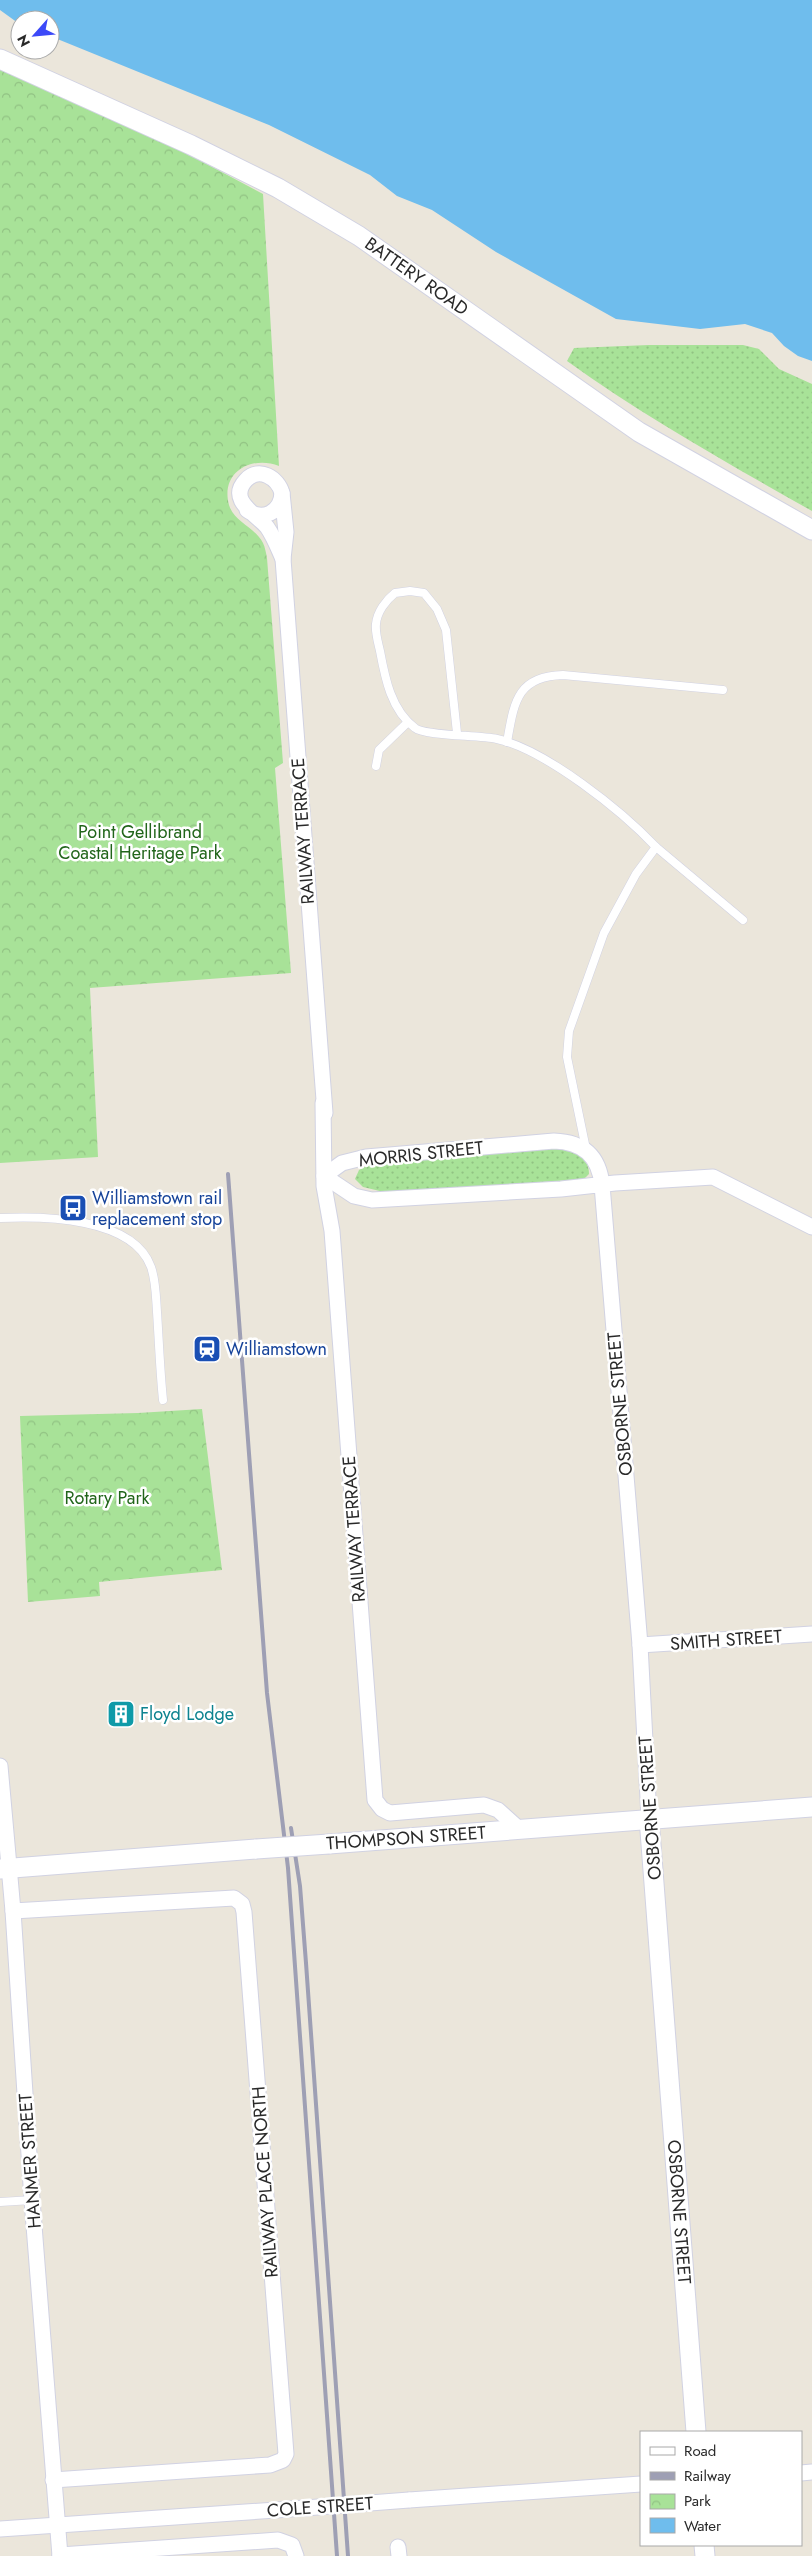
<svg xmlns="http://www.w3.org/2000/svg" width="812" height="2556" font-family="Jost,sans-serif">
  <defs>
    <pattern id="grass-dots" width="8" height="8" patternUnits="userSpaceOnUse" patternTransform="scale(1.25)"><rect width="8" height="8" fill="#a8e298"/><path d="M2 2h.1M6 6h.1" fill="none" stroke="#91c283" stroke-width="1.8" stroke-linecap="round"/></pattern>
    <pattern id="park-crowns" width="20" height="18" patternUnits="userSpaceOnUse" patternTransform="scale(1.25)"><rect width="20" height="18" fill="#a8e298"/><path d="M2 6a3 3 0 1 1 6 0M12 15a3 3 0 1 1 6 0" fill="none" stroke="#91c283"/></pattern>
  </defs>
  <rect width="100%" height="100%" fill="#ebe6db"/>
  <!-- grass -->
  <g fill="url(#grass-dots)">
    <path d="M649,345H743L759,349L779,369L812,384V511C729,464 645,417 567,361L574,348Z"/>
    <path d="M547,1148C564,1148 589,1152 589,1174L584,1179L388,1193L363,1187L355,1179L359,1170L372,1163Z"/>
  </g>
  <!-- park -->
  <g fill="url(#park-crowns)">
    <path d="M0,64L107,111L263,194L279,466C252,455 220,472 229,505C234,522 255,527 263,543C265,547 266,553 267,558L283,763L275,768L291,973L90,988L98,1157L0,1163Z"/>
    <polygon points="202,1409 222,1570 99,1582 100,1596 28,1602 20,1416 138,1413"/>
  </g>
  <!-- water -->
  <polygon fill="#6fbded" points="0,0 812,0 812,361 798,356 784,346 772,333 745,324 700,329 616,319 496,252 432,210 397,196 370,175 269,125 50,36 50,20 20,20 20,24 18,23 0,10"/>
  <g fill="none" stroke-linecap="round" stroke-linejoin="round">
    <defs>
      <g id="service">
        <path d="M457,733L446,630L437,609L424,593L410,591L395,593C386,600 377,612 376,624C375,633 378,642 380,651C385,678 391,710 415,728C425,736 479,735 497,739C546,750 622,811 656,847L636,874L604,933L569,1031L567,1057L586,1149"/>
        <path d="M507,742C514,704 516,676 563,675L723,690"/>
        <polyline points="376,766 379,750 408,722"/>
        <polyline points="656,847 743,920"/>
        <path d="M0,1218C43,1216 133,1217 151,1267C156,1281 156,1298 157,1312C159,1342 160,1371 163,1400"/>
        <polyline points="0,2202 32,2200"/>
      </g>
      <g id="minor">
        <polyline points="282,493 286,532 283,559 325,1113"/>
        <path d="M247,510C263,522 281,512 282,493C278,478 259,466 246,480C227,500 256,514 267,527C274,537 278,548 283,559"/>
        <polyline points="323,1103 324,1186 332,1231 375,1800 382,1809 390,1813 484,1805 498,1810 518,1828"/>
        <polyline points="640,1645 812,1634"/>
        <polyline points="0,1766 13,1911 32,2200 60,2556"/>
        <path d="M649,1818L640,1645L602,1185C599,1156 583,1142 554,1141L366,1157L342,1163L324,1176L354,1196L372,1200L561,1189C579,1187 597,1185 615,1183L713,1177L812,1227"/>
        <polyline points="13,1911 234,1898 242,1904 244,1912 286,2454 283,2460 270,2465 53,2480"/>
        <polyline points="801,2473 812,2472"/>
        <polyline points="409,2500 641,2484"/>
        <polyline points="0,2529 305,2508"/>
        <polyline points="398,2547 399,2556"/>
        <polyline points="60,2555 278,2540 292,2545 296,2556"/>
      </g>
      <g id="tertiary">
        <path id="s1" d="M0,59L191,145L278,188L359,236L639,432L812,530"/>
        <path id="s2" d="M649,1818L696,2432"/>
        <polyline points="329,1844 812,1807"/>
        <polyline points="0,1869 256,1849"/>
        <polyline points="704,2545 705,2556"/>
      </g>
    </defs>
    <!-- service casing -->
    <use href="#service" stroke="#d1d2e2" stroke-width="9"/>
    <!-- minor casing -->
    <use href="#minor" stroke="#d1d2e2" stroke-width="17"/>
    <!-- tertiary casing -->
    <use href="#tertiary" stroke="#d1d2e2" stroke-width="21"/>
    <!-- service -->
    <use href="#service" stroke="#fff" stroke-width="8"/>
    <!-- minor -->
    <use href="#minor" stroke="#fff" stroke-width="15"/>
    <!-- tertiary -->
    <use href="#tertiary" stroke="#fff" stroke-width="19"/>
    <!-- rail -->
    <g stroke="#9e9fb4" stroke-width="4">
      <polyline points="228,1174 267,1693 288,1868 337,2556"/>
      <polyline points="291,1828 300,1886 306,1963 348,2556"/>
    </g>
    <defs>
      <polyline id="minor-bridge" points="305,2508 409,2500"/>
      <polyline id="tertiary-bridge" points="256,1849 329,1844"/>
    </defs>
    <!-- minor-bridge casing -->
    <use href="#minor-bridge" stroke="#d1d2e2" stroke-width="17" stroke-linecap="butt"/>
    <!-- tertiary-bridge casing -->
    <use href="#tertiary-bridge" stroke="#d1d2e2" stroke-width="21" stroke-linecap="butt"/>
    <!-- minor-bridge -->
    <use href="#minor-bridge" stroke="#fff" stroke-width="15"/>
    <!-- tertiary-bridge -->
    <use href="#tertiary-bridge" stroke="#fff" stroke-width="19"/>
  </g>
  <!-- icons -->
  <defs>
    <symbol id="bus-square" viewBox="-11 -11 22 22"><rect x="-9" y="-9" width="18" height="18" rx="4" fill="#1a4fb4" stroke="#fff"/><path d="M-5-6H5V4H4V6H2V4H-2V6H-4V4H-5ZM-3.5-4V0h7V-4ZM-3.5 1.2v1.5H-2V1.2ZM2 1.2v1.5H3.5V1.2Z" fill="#fff"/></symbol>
    <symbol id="station-square" viewBox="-11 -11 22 22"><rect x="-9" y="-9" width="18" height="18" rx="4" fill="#1a4fb4" stroke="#fff"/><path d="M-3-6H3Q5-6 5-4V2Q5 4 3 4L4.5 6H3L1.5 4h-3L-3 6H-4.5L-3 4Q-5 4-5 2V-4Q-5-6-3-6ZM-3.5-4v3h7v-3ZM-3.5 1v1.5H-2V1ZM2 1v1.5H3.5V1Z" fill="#fff"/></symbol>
    <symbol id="building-square" viewBox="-11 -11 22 22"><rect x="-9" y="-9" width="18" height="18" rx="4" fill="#0f9aa8" stroke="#fff"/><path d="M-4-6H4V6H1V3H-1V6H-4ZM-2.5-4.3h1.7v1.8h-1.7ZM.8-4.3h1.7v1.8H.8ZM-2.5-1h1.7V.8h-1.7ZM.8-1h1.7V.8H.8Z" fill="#fff"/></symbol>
  </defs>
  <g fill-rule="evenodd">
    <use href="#bus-square" x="57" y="1192" width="32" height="32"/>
    <use href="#station-square" x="191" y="1333" width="32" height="32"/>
    <use href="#building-square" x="105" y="1698" width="32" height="32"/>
  </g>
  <g text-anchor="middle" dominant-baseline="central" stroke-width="5" stroke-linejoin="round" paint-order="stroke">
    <!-- street labels -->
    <g font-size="18" fill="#292929" stroke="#fff">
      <text stroke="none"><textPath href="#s1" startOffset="471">BATTERY ROAD</textPath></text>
      <text transform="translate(303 831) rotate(-94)">RAILWAY TERRACE</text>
      <text transform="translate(421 1154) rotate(-6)">MORRIS STREET</text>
      <text transform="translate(620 1404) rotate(-95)">OSBORNE STREET</text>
      <text transform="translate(354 1529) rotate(-94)">RAILWAY TERRACE</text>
      <text transform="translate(726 1640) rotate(-4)">SMITH STREET</text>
      <text transform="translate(650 1808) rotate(-94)">OSBORNE STREET</text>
      <text transform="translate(406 1838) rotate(-4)">THOMPSON STREET</text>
      <text transform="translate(30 2161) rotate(-94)">HANMER STREET</text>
      <text transform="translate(265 2182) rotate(-94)">RAILWAY PLACE NORTH</text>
      <text stroke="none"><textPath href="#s2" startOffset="395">OSBORNE STREET</textPath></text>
      <text transform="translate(320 2507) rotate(-4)">COLE STREET</text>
    </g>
    <!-- park labels -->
    <g font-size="18" fill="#21651a" stroke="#fff">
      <text x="140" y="832">Point Gellibrand<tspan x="140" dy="21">Coastal Heritage Park</tspan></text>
      <text x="107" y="1498">Rotary Park</text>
    </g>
    <!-- transit labels -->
    <g font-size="18" fill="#164399" stroke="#fff" text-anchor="start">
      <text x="92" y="1198">Williamstown rail<tspan x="92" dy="21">replacement stop</tspan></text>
      <text x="226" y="1349">Williamstown</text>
    </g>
    <!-- culture labels -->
    <g font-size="18" fill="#0d838f" stroke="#fff" text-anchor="start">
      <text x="140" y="1714">Floyd Lodge</text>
    </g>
  </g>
  <!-- legend -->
  <rect x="640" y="2431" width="162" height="115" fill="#ffffff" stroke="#a9a9a9"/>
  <rect x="650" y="2447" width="25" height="8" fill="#ffffff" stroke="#a9a9a9"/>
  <text x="684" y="2456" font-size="15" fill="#292929">Road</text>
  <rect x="650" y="2472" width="25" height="8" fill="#9e9fb4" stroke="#a9a9a9"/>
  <text x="684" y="2481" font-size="15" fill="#292929">Railway</text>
  <rect x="650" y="2494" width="25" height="15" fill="url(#park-crowns)" stroke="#a9a9a9"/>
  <text x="684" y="2506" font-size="15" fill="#292929">Park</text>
  <rect x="650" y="2518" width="25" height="15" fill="#6fbded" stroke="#a9a9a9"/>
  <text x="684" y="2531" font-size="15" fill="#292929">Water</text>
  <!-- north arrow -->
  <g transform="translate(35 35) rotate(243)"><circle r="24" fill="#ffffff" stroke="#a9a9a9"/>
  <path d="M0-4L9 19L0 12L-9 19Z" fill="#3c49f8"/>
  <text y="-8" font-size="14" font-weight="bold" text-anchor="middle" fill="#292929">N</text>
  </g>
</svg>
